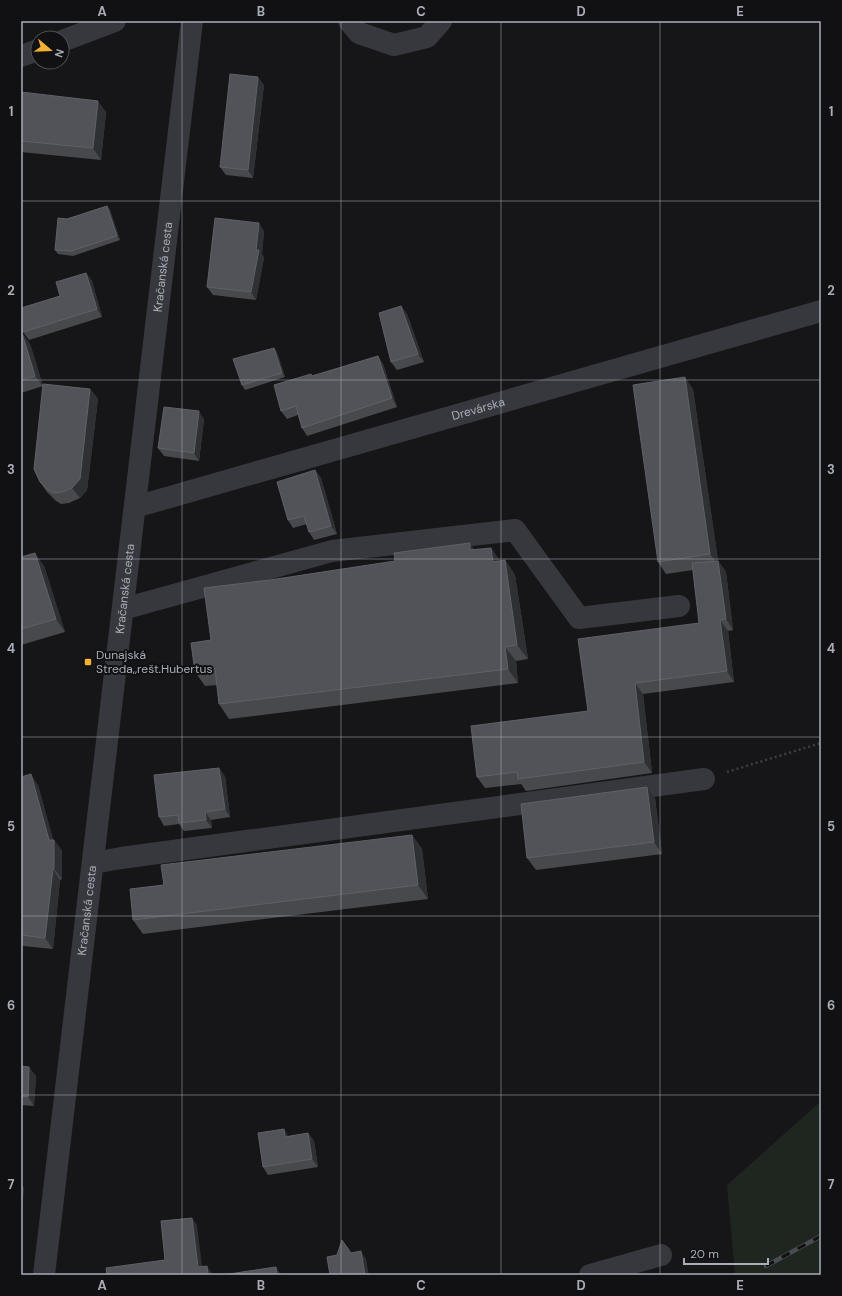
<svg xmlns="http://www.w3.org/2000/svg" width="842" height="1296" font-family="'DM Sans',sans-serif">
  <rect width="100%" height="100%" fill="#161618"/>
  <!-- green -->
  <polygon fill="#1e261f" points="821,1101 821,1275 735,1275 727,1185"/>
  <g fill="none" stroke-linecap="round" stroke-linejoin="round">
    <!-- path -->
    <polyline stroke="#3d3f44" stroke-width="2.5" stroke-dasharray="2 3" stroke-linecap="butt" points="727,772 821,743"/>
    <!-- minor -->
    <g stroke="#37383d" stroke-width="22">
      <polyline points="349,21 359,33 394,45 427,37 441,21"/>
      <polyline points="62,41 115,21"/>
      <polyline points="21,56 38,50"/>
      <path id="s1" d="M135,507L821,311"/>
      <polyline points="123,609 332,551 515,530 579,618 679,606"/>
      <polyline points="93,863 121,858 704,779"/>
      <path id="s2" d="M44,1275L192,21"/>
      <polyline points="590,1275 661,1255"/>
    </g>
    <defs>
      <polyline id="rail" points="766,1266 821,1236"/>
    </defs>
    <!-- rail casing -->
    <use href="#rail" stroke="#4a4c52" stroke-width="4.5"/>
    <!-- rail -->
    <use href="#rail" stroke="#111113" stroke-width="3" stroke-dasharray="9" stroke-linecap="butt"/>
  </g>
  <!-- wall -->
  <g fill="#47494d">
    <polygon points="264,85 253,178 226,175 220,167"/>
    <polygon points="21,92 106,112 101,160 21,152"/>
    <polygon points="107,206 110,210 120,240 73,256 58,254 55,250 67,219"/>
    <polygon points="264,231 262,254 264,258 256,300 213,295 207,287"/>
    <polygon points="86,273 92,281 102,317 29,340 23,332 60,296"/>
    <polygon points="401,306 407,314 424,362 397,370 391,362"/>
    <polygon points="22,333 30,344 43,386 21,393 21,334"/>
    <polygon points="274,348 277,352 285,377 245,390 242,385"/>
    <polygon points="378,356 383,364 397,407 307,436 302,428 298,415 287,419 281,411 312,376"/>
    <polygon points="90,389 98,399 87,490 80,498 69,503 61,504 56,501 47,492 40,482"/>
    <polygon points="693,389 718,561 726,572 733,630 728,631 734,682 643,694 652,773 526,791 521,784 485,788 477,777 588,711 699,623 693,570 666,574 658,562"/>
    <polygon points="204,419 199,461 164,456 158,448"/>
    <polygon points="315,470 321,478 337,534 314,540 309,532 307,524 293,528 288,520"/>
    <polygon points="491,548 500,561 505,560 515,575 528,659 516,661 518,683 229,719 219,704 217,685 205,686 195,672 211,640 270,580"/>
    <polygon points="21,557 44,566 65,632 21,645"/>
    <polygon points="225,776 230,817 211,820 212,828 184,831 179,824 164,826 159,817"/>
    <polygon points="21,777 38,785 53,840 54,840 62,851 62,879 60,880 53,949 23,946 21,942"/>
    <polygon points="655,798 662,854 536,870 527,858"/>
    <polygon points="412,835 422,849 428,899 143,934 133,920 164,885"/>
    <polygon points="21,1066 36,1076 34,1106 21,1105"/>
    <polygon points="308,1133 314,1141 318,1167 268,1175 263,1167 289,1136"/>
  </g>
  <!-- shaded-wall -->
  <g fill="#2f3033">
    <polygon points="258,77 264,85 253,178 248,170"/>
    <polygon points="98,101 106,112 101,160 93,148"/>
    <polygon points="107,206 110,210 120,240 117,236"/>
    <polygon points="259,223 264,231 262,254 264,258 256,300 251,292"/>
    <polygon points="86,273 92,281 102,317 97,309"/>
    <polygon points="401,306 407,314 424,362 418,354"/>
    <polygon points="22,333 30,344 43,386 35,376"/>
    <polygon points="274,348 277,352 285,377 282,373"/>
    <polygon points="378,356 383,364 397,407 392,398"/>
    <polygon points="685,377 693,389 719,566 710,554"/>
    <polygon points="90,389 98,399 87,490 80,498 72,488"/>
    <polygon points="199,411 204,419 199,461 194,453"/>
    <polygon points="315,470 321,478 337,534 331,526"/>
    <polygon points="470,543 480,558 470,550"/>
    <polygon points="491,548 501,563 493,562"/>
    <polygon points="35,553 44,566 65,632 56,619"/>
    <polygon points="505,560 515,575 528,659 517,645"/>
    <polygon points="718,561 726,572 733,630 726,619"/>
    <polygon points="720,620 728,631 734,682 727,671"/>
    <polygon points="505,647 516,661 518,683 508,669"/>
    <polygon points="635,683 643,694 652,773 644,762"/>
    <polygon points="219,768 225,776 230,817 225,809"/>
    <polygon points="31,774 38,785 54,843 54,840 62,851 62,879 54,869 49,840"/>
    <polygon points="647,787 655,798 662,854 654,842"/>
    <polygon points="205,812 211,820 212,828 206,820"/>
    <polygon points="412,835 422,849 428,899 418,885"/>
    <polygon points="53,869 60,880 53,949 45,938"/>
    <polygon points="29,1067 36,1076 34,1106 28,1097"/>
    <polygon points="284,1129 289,1137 285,1137"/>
    <polygon points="308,1133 314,1141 318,1167 312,1159"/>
    <polygon points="21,1183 24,1188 21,1224"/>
    <polygon points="192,1218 197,1225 203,1274 198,1267"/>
    <polygon points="361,1251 366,1259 369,1275 365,1275"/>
    <polygon points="207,1266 212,1273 212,1275 208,1275"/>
    <polygon points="276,1267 281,1275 277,1275"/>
  </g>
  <!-- building -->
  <g fill="#525359" stroke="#5f6168">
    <polygon points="230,74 258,77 248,170 220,167"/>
    <polygon points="21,92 98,101 93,148 21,141"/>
    <polygon points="107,206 117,236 71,251 55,250 58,218 67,219"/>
    <polygon points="215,218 259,223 256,250 259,250 251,292 207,287"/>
    <polygon points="86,273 97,309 23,332 21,325 21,308 60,296 56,282"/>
    <polygon points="401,306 418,354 391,362 379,313"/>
    <polygon points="22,333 35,376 21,380 21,334"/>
    <polygon points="274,348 282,373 242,385 233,359"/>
    <polygon points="378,356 392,398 302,428 296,406 281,411 274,385 311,374 312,376"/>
    <polygon points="685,377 710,554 658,562 633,385"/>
    <polygon points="43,384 90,389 80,479 72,488 62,492 54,493 48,490 40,482 34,469"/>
    <polygon points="164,407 199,411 194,453 158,448"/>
    <polygon points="315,470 331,526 309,532 304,516 288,520 277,482"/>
    <polygon points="470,543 470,550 491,548 493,562 505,560 517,645 505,647 508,669 219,704 215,669 195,672 191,643 211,640 204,588 270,580 395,561 394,553"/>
    <polygon points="35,553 56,619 21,629 21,557"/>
    <polygon points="718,561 726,619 720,620 727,671 635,683 644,762 518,779 517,772 477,777 471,726 588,711 578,639 699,623 692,563"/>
    <polygon points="219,768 225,809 205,812 206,820 179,823 178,815 159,817 154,775"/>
    <polygon points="31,774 49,840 54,840 54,869 53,869 45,938 21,935 21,777"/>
    <polygon points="647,787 654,842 527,858 521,804"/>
    <polygon points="412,835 418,885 133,920 130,889 164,885 161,865"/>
    <polygon points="21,1066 29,1067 28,1097 21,1096"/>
    <polygon points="284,1129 285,1137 308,1133 312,1159 263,1167 258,1133"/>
    <polygon points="192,1218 198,1267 207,1266 208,1275 107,1275 106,1268 165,1260 161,1221"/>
    <polygon points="342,1240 351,1253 361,1251 365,1275 330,1275 327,1257 337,1255"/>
    <polygon points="276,1267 277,1275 222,1275"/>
  </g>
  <!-- grid -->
  <path fill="none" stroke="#a8adb8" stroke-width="1" stroke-opacity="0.55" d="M182,21V1275M341,21V1275M501,21V1275M660,21V1275M21,201H821M21,380H821M21,559H821M21,737H821M21,916H821M21,1095H821"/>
  <!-- markers -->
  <rect fill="#f2b134" stroke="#111113" stroke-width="1.5" x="84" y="658" width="8" height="8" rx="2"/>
  <g text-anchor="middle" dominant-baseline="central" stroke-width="4" stroke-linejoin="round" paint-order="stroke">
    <!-- street labels -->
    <g font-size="12" fill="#a8adb8" stroke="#111113">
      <text stroke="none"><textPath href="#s2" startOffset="1015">Kračanská cesta</textPath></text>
      <text stroke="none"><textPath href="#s1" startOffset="357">Drevárska</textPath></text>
      <text stroke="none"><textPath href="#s2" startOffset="691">Kračanská cesta</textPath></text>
      <text stroke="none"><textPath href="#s2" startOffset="367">Kračanská cesta</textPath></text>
    </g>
    <!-- poi labels -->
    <g font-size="12" fill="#a8adb8" stroke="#111113" text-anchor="start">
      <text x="96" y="655">Dunajská<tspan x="96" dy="14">Streda,,rešt.Hubertus</tspan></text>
    </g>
  </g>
  <!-- border -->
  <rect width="842" height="1296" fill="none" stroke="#111113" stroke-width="44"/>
  <!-- north arrow -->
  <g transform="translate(50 50) rotate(109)"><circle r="19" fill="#111113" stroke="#4d4f55"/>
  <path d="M0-3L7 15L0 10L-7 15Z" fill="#f2b134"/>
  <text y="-6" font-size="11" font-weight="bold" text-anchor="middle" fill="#a8adb8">N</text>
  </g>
  <!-- scale -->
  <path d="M684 1258v6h84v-6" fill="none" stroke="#a8adb8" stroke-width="2"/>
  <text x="690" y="1258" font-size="12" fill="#a8adb8" stroke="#111113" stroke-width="3" paint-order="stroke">20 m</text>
  <rect x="22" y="22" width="798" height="1252" fill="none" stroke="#a8adb8" stroke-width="1.5"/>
  <g font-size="13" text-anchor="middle" font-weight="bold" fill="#a8adb8">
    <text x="102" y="16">A</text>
    <text x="261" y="16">B</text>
    <text x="421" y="16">C</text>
    <text x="581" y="16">D</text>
    <text x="740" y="16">E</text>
    <text x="11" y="116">1</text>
    <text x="831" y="116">1</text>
    <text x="11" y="295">2</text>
    <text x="831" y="295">2</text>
    <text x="11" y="474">3</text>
    <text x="831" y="474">3</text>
    <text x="11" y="653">4</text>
    <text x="831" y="653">4</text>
    <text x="11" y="831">5</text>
    <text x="831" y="831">5</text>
    <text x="11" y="1010">6</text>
    <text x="831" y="1010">6</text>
    <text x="11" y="1189">7</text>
    <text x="831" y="1189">7</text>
    <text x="102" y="1290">A</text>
    <text x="261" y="1290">B</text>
    <text x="421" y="1290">C</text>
    <text x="581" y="1290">D</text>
    <text x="740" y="1290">E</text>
  </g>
</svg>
